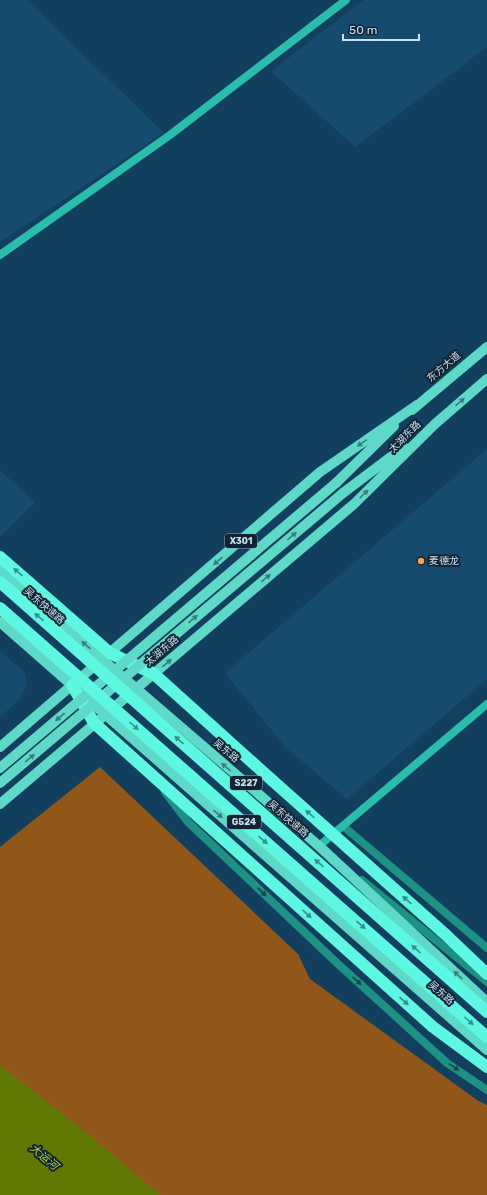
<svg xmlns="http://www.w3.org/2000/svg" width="487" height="1195" font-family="Rubik,'Noto Sans SC',sans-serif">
  <rect width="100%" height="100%" fill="#123f5d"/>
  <!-- built -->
  <g fill="#164b6e">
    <polygon points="0,0 27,0 164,133 0,242"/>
    <polygon points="364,0 487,0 487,47 355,147 271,71"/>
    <polygon points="487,449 487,679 347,799 286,748 225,673"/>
    <polygon points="0,470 35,502 1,536 0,536"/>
    <polygon points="0,651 25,673 27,683 20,699 0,717"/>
  </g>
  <!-- green -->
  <polygon fill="#915718" points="100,767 298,954 310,979 477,1100 487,1105 487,1195 0,1195 0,847"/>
  <!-- water -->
  <polygon fill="#617903" points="0,1065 83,1130 161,1195 0,1195"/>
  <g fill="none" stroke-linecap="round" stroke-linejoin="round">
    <!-- street -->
    <g stroke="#1d9283" stroke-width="8">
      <polyline points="165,792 188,822 337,963 447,1063 487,1090"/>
      <polyline points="343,826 487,948"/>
      <polyline points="362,880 487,982"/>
    </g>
    <!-- secondary -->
    <g stroke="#29bdaa" stroke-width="8">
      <polyline points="0,255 170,135 346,0"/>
      <polyline points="319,846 487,704"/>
    </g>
    <!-- primary -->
    <g stroke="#5ed9c7" stroke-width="10">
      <polyline points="412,410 487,347"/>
      <polyline points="336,483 394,426"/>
      <polyline points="343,493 404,447"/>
      <polyline points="0,569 96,654 319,846 487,1002"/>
      <polyline points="0,622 487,1050"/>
      <polyline points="0,747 320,472 417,405"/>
      <polyline points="0,804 354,504 435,424 487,379"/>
    </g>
    <!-- highway -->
    <g stroke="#5ef8e2" stroke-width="12">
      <polyline points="0,557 110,653 154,674 273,781"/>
      <polyline points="72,685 94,723 433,1027 487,1067"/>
    </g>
    <!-- primary-bridge -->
    <g stroke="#5ed9c7" stroke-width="10">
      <polyline points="0,768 336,483"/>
      <polyline points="0,783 343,493"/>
    </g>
    <!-- highway-bridge -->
    <g stroke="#5ef8e2" stroke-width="12">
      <polyline points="0,582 487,1012"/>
      <polyline points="0,608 487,1037"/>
      <polyline points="273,781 446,935 487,974"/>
    </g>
  </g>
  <!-- one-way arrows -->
  <defs><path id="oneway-solid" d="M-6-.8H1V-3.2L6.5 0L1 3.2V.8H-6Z"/></defs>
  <g fill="#387e7c">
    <use href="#oneway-solid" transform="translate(460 402) rotate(-41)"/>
    <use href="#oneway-solid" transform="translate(362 443) rotate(145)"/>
    <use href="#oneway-solid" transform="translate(364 494) rotate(-45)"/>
    <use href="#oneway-solid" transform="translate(292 536) rotate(-40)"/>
    <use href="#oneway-solid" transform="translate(218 561) rotate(139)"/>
    <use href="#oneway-solid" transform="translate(266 578) rotate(-40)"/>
    <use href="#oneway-solid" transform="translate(193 619) rotate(-40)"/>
    <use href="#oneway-solid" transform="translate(86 645) rotate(-139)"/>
    <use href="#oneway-solid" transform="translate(167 663) rotate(-40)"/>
    <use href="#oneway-solid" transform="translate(60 717) rotate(140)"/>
    <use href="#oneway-solid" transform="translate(30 758) rotate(-40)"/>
    <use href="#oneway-solid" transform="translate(226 767) rotate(-140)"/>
    <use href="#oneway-solid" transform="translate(218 814) rotate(41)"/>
    <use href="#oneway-solid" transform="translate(458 975) rotate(-137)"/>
  </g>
  <g fill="#388e8a">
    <use href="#oneway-solid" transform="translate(18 572) rotate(-139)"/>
    <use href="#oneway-solid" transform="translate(39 617) rotate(-139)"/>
    <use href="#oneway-solid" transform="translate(134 726) rotate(42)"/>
    <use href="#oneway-solid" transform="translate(179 740) rotate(-139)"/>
    <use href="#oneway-solid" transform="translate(310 814) rotate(-138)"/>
    <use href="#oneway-solid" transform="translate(263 840) rotate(41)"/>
    <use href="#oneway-solid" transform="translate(319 863) rotate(-139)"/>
    <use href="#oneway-solid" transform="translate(407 900) rotate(-138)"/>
    <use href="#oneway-solid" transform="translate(307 914) rotate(42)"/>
    <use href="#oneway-solid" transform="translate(361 925) rotate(41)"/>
    <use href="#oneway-solid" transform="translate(416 949) rotate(-138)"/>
    <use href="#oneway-solid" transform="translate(404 1001) rotate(41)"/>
    <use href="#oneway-solid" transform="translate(469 1021) rotate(42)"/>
  </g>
  <g fill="#15454a">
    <use href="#oneway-solid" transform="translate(262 892) rotate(43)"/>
    <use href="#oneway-solid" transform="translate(357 981) rotate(42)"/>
    <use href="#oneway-solid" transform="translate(454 1067) rotate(34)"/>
  </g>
  <!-- markers -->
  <circle fill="#f8a04b" stroke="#122432" stroke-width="1.5" cx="421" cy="561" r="4"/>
  <g text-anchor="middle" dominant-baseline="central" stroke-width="4" stroke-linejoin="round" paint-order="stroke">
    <!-- shield labels -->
    <g fill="#122432" stroke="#92a8b8" stroke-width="1">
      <rect x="225" y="534" width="32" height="14" rx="3"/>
      <rect x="230" y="776" width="32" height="14" rx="3"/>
      <rect x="227" y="815" width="34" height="14" rx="3"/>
    </g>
    <g font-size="9" font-weight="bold" fill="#c9e0f2">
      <text x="241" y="541">X301</text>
      <text x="246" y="783">S227</text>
      <text x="244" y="822">G524</text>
    </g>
    <!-- street labels -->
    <g font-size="10" fill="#c9e0f2" stroke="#122432">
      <text transform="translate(444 367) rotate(-40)">东方大道</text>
      <text transform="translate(405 437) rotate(-45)">太湖东路</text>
      <text transform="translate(44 606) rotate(41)">吴东快速路</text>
      <text transform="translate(162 651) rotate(-40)">太湖东路</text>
      <text transform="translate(226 751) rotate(40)">吴东路</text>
      <text transform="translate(288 819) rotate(41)">吴东快速路</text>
      <text transform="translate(441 993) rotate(41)">吴东路</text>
    </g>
    <!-- poi labels -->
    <g font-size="10" fill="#c9e0f2" stroke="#122432" text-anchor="start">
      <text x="429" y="561">麦德龙</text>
    </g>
    <!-- water labels -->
    <g font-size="11" font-style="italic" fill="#b4db2a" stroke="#122432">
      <text transform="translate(44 1157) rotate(40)">大运河</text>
    </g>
  </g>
  <!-- scale -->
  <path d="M343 34v6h76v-6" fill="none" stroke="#c9e0f2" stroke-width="2"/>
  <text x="349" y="34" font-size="12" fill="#c9e0f2" stroke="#122432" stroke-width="3" paint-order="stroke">50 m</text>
</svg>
